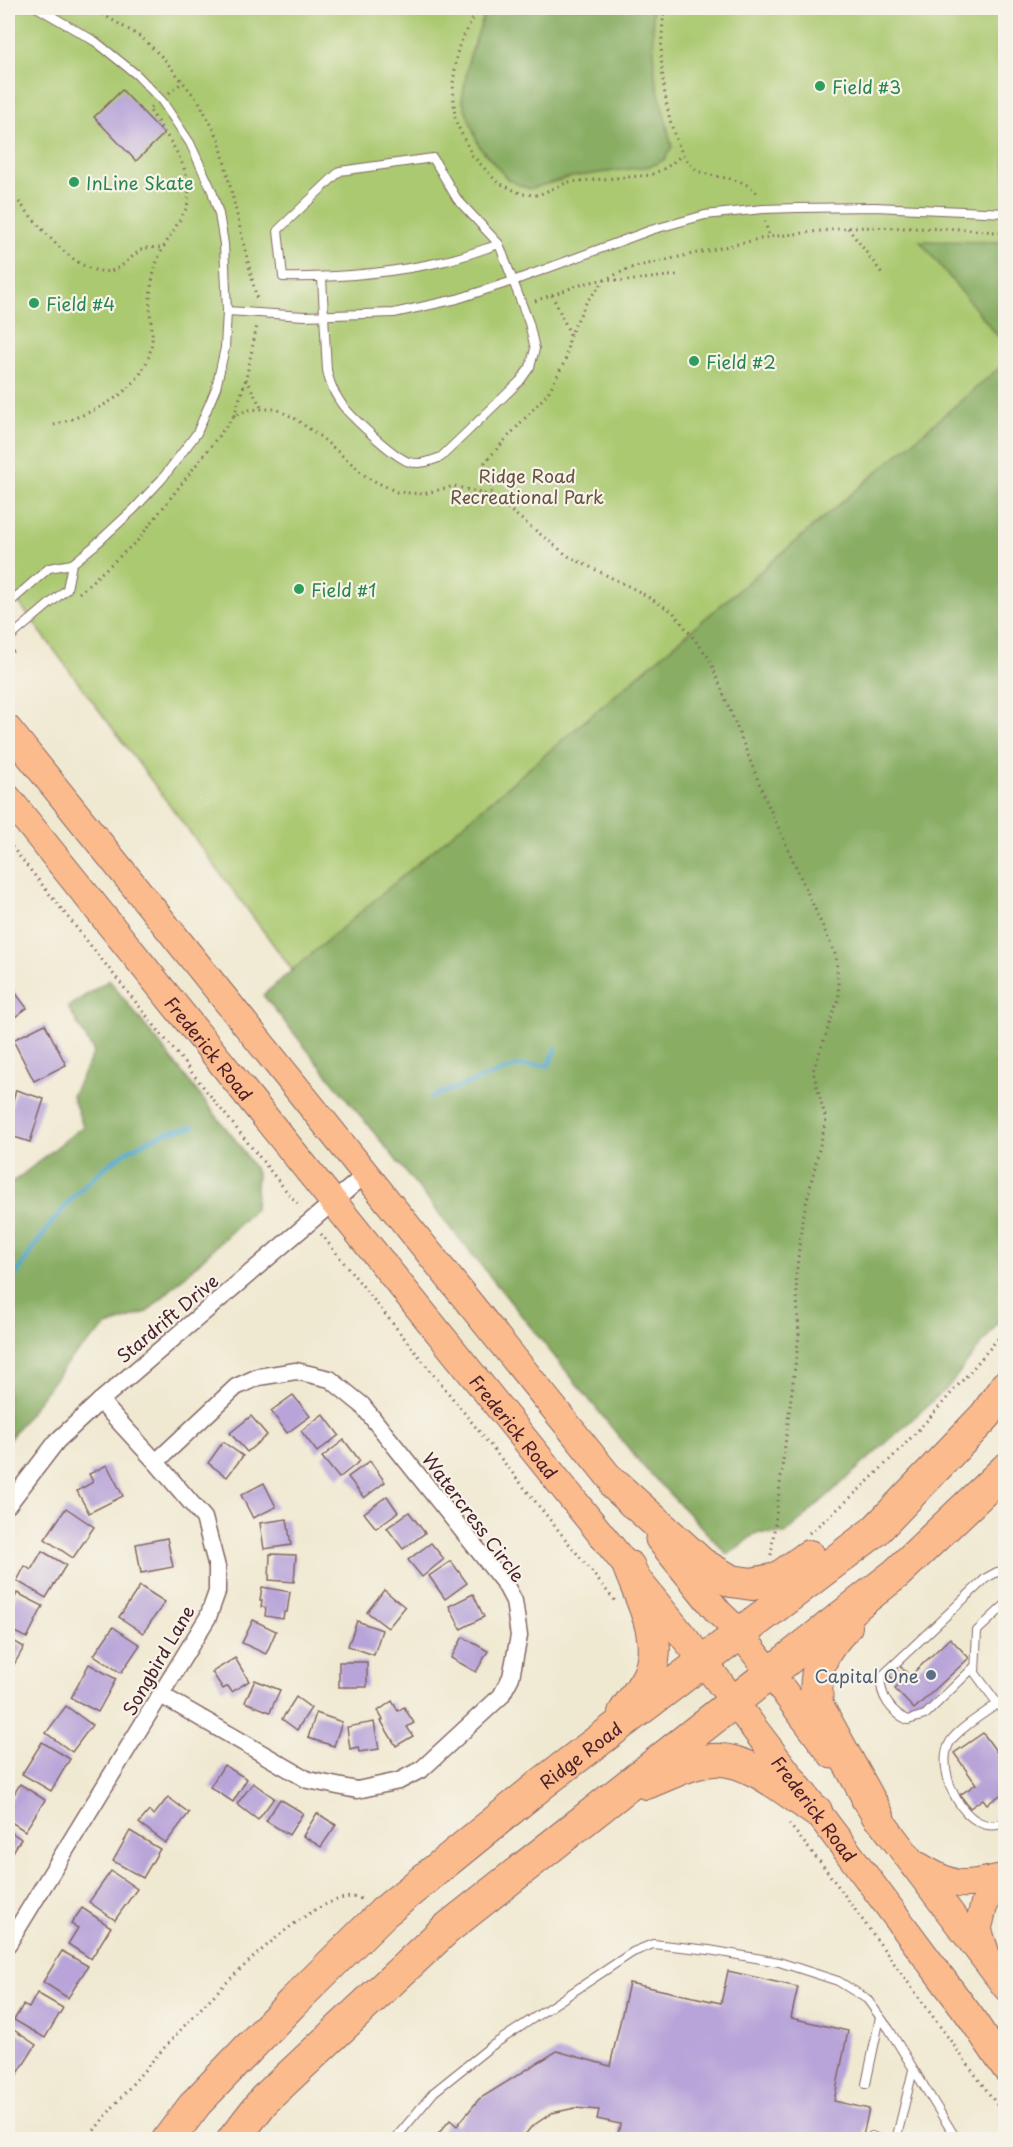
<svg xmlns="http://www.w3.org/2000/svg" width="1013" height="2147" font-family="'Playpen Sans',sans-serif">
  <rect width="100%" height="100%" fill="#f7f3e8"/>
  <filter id="ink" filterUnits="userSpaceOnUse"><feTurbulence type="fractalNoise" baseFrequency=".0167" numOctaves="2"/><feDisplacementMap in="SourceGraphic" scale="12" xChannelSelector="R" yChannelSelector="G"/><feConvolveMatrix kernelMatrix="1 2 1 2 8 2 1 2 1" color-interpolation-filters="sRGB"/></filter>
  <filter id="wash" filterUnits="userSpaceOnUse"><feTurbulence type="fractalNoise" baseFrequency=".008" numOctaves="4" result="noise"/><feDisplacementMap in="SourceGraphic" scale="24" xChannelSelector="R" yChannelSelector="G"/><feGaussianBlur stdDeviation="1.35" result="paint"/><feColorMatrix in="noise" values="0 0 0 0 0 0 0 0 0 0 0 0 0 0 0 0 0 1.4 0 .05"/><feComposite in="paint" operator="in"/></filter>
  <g filter="url(#wash)">
    <rect width="100%" height="100%" fill="#f0e9d2"/>
    <!-- green -->
    <polygon fill="#abc971" stroke="#7a744e" stroke-width="1.5" points="8,8 1005,8 1005,1223 474,1214 8,588"/>
    <!-- forest -->
    <g fill="#88ad63" stroke="#696647" stroke-width="1.5">
      <polygon points="488,8 652,8 655,76 672,147 664,160 651,166 571,177 529,189 508,180 479,146 462,100 469,59 485,13"/>
      <polygon points="920,241 1005,242 1005,345"/>
      <polygon points="1005,363 1005,1314 948,1387 785,1534 756,1533 728,1555 642,1465 263,995"/>
      <polygon points="109,980 240,1146 257,1173 255,1209 147,1312 107,1326 70,1359 8,1441 8,1183 17,1179 83,1126 72,1096 94,1052 68,1007"/>
    </g>
    <g fill="none" stroke-linecap="round" stroke-linejoin="round">
      <!-- stream -->
      <g stroke="#4da5ca" stroke-width="5">
        <polyline points="431,1097 517,1066 549,1065 556,1048"/>
        <path d="M8,1287C47,1225 93,1158 166,1133C174,1130 184,1129 193,1127"/>
      </g>
    </g>
    <g id="blocks">
      <!-- building -->
      <g fill="#b8a4d9">
        <polygon points="122,90 164,134 136,161 94,117"/>
        <polygon points="8,983 27,1008 8,1022"/>
        <polygon points="45,1024 66,1065 34,1081 13,1040"/>
        <polygon points="16,1090 44,1099 30,1142 8,1135 8,1117"/>
        <polygon points="293,1395 310,1416 287,1433 271,1411"/>
        <polygon points="323,1414 339,1435 317,1452 301,1431"/>
        <polygon points="251,1416 267,1435 247,1452 230,1433"/>
        <polygon points="344,1440 360,1461 339,1478 322,1457"/>
        <polygon points="223,1442 243,1456 227,1477 208,1463"/>
        <polygon points="370,1461 385,1482 364,1498 348,1477"/>
        <polygon points="107,1465 123,1496 89,1513 77,1491 93,1482 89,1474"/>
        <polygon points="264,1483 276,1507 253,1518 241,1495"/>
        <polygon points="387,1496 398,1512 376,1528 364,1513"/>
        <polygon points="66,1508 94,1527 73,1558 45,1539"/>
        <polygon points="409,1512 425,1533 403,1549 387,1528"/>
        <polygon points="287,1519 291,1545 264,1549 260,1523"/>
        <polygon points="167,1538 173,1567 141,1573 136,1544"/>
        <polygon points="431,1543 444,1559 422,1577 408,1560"/>
        <polygon points="42,1551 66,1565 46,1598 17,1581 25,1566 31,1570"/>
        <polygon points="270,1554 296,1555 294,1582 269,1580"/>
        <polygon points="451,1561 467,1583 445,1599 429,1576"/>
        <polygon points="140,1586 165,1602 143,1633 119,1617"/>
        <polygon points="262,1587 290,1592 287,1612 284,1612 283,1619 265,1616 266,1608 261,1607 262,1600 260,1600"/>
        <polygon points="384,1590 405,1607 388,1628 367,1612"/>
        <polygon points="17,1593 43,1606 27,1638 8,1629 8,1608 10,1609"/>
        <polygon points="473,1594 484,1617 461,1629 449,1606"/>
        <polygon points="253,1620 276,1631 266,1654 242,1643"/>
        <polygon points="357,1621 382,1630 374,1655 348,1646"/>
        <polygon points="113,1627 140,1645 121,1673 94,1655"/>
        <polygon points="463,1637 488,1651 476,1672 451,1658"/>
        <polygon points="8,1638 24,1647 8,1675"/>
        <polygon points="950,1638 969,1658 914,1709 895,1689 899,1685 888,1674 898,1664 910,1676"/>
        <polygon points="235,1658 249,1681 232,1692 228,1686 223,1689 212,1672"/>
        <rect x="339" y="1662" width="28" height="25"/>
        <polygon points="89,1664 116,1679 98,1712 71,1698"/>
        <polygon points="255,1680 280,1690 270,1712 245,1702"/>
        <polygon points="296,1697 311,1708 297,1730 282,1719"/>
        <polygon points="392,1701 398,1711 404,1707 414,1723 407,1727 413,1736 396,1746 381,1721 383,1720 378,1711"/>
        <polygon points="66,1706 92,1725 72,1752 46,1733"/>
        <polygon points="316,1713 342,1722 334,1746 308,1738"/>
        <polygon points="374,1722 379,1749 359,1752 358,1747 350,1749 347,1727"/>
        <polygon points="983,1733 1006,1765 1006,1791 987,1804 983,1799 970,1808 960,1795 976,1784 954,1753"/>
        <polygon points="42,1742 70,1759 51,1791 22,1774"/>
        <polygon points="224,1765 247,1779 233,1802 210,1787"/>
        <polygon points="253,1783 274,1798 258,1820 237,1804"/>
        <polygon points="20,1784 45,1800 25,1831 8,1820 8,1804"/>
        <polygon points="168,1797 189,1813 166,1843 139,1823 149,1811 154,1815"/>
        <polygon points="280,1799 303,1813 289,1835 266,1821"/>
        <polygon points="317,1813 336,1825 321,1847 303,1836"/>
        <polygon points="8,1830 21,1839 8,1860"/>
        <polygon points="130,1831 160,1849 143,1878 113,1861"/>
        <polygon points="111,1871 137,1889 115,1920 89,1902"/>
        <polygon points="82,1908 111,1927 91,1959 68,1944 78,1928 71,1924"/>
        <polygon points="62,1951 88,1966 68,1998 43,1982"/>
        <polygon points="728,1971 798,1987 791,2018 848,2031 834,2101 869,2109 862,2140 617,2140 620,2124 597,2119 599,2110 575,2108 552,2113 531,2127 521,2140 433,2140 450,2120 457,2126 479,2099 557,2051 610,2066 629,1983 721,2003"/>
        <polygon points="37,1993 63,2008 45,2038 14,2020 23,2005 29,2008"/>
        <polygon points="8,2026 36,2045 15,2078 8,2073"/>
      </g>
    </g>
  </g>
  <g filter="url(#ink)">
    <use href="#blocks" fill-opacity="0" stroke="#846665" stroke-width="1.5"/>
    <g fill="none" stroke-linecap="round" stroke-linejoin="round">
      <defs>
        <g id="lane">
          <path d="M322,278L327,370C329,381 333,391 339,400C347,414 394,457 409,462C421,465 430,461 441,457L520,381L530,367L535,349L529,323L499,244L457,199L433,158L340,171L278,230L283,277C337,278 392,273 445,261C463,257 481,250 499,244"/>
          <polyline points="227,311 304,316 394,313 457,299 513,281 651,230 705,215 763,209 797,208 875,207 1006,213"/>
          <polyline points="8,604 49,568 72,564 94,546 134,509 162,479 197,433 216,388 225,348 227,311 224,244 219,214 212,191 190,143 162,101 137,75 96,42 38,8"/>
          <polyline points="8,639 67,589 72,564"/>
          <polyline points="1006,1604 977,1631 975,1673 1006,1715"/>
          <path d="M975,1666L925,1715L908,1720C892,1713 879,1696 881,1677L986,1578L997,1572L1006,1571"/>
          <path d="M997,1704C984,1714 959,1728 950,1742C933,1770 967,1842 1006,1822"/>
          <polyline points="866,2084 880,2017"/>
          <polyline points="872,2136 881,2140"/>
          <polyline points="394,2140 434,2092 490,2047 633,1952 653,1944 709,1950 779,1962 838,1981 867,1999 889,2029 957,2140"/>
          <polyline points="896,2140 913,2070"/>
        </g>
        <g id="street">
          <polyline points="156,1462 236,1387 258,1377 296,1371 330,1379 362,1405 505,1584 514,1601 519,1636 511,1677 501,1696 422,1769 399,1781 357,1790 308,1780 161,1695"/>
          <polyline points="8,1505 57,1441 100,1401 366,1174"/>
          <polyline points="8,1944 208,1617 217,1592 217,1567 204,1518 156,1462 100,1401"/>
        </g>
        <g id="primary">
          <polyline points="8,729 631,1504"/>
          <path id="s1" d="M8,798L704,1662L859,1867L970,2016L1006,2069"/>
          <polyline points="659,1539 719,1613 740,1633 832,1755"/>
          <polyline points="865,1800 1006,1987"/>
          <path d="M919,1866C954,1887 961,1887 1000,1878"/>
          <polyline points="986,1954 978,1929 984,1905 1000,1878"/>
        </g>
        <g id="highway">
          <polyline points="617,1487 702,1564 731,1581 752,1584 777,1579 809,1556"/>
          <path d="M846,1626C820,1653 814,1668 817,1705L878,1816"/>
          <path d="M624,1713C632,1700 643,1688 649,1674C664,1638 641,1600 629,1567"/>
          <path d="M646,1783C667,1775 691,1762 713,1760C748,1757 788,1792 816,1811"/>
          <path id="s2" d="M168,2140L196,2103L292,2003L383,1913L544,1782L875,1531L986,1415L1006,1386"/>
          <polyline points="233,2140 264,2100 445,1930 897,1573 1006,1469"/>
        </g>
      </defs>
      <!-- lane casing -->
      <use href="#lane" stroke="#846665" stroke-width="10"/>
      <!-- street casing -->
      <use href="#street" stroke="#846665" stroke-width="19"/>
      <!-- primary casing -->
      <use href="#primary" stroke="#846665" stroke-width="29"/>
      <!-- highway casing -->
      <use href="#highway" stroke="#846665" stroke-width="34"/>
      <!-- path -->
      <g stroke="#846665" stroke-width="3" stroke-dasharray="1.5 4.5" stroke-linecap="butt">
        <polyline points="92,8 141,37 164,59 199,102 219,139 257,300"/>
        <polyline points="478,8 458,48 453,83 455,120 472,155 497,182 522,194 538,195 568,182 651,175 667,167 682,155"/>
        <path d="M664,8C663,27 660,48 662,68C664,95 673,161 701,172C722,180 745,176 759,196"/>
        <polyline points="169,93 183,82"/>
        <path d="M19,202C39,225 77,277 110,271C125,268 134,251 146,248C151,247 158,248 164,248"/>
        <polyline points="765,221 769,237"/>
        <polyline points="848,228 884,276"/>
        <polyline points="552,295 570,334"/>
        <polyline points="535,301 582,284 606,279 625,281 677,275"/>
        <polyline points="246,379 262,409"/>
        <polyline points="234,416 246,379 257,325"/>
        <path d="M54,425C96,412 147,391 152,341C153,330 150,319 150,309C149,295 152,280 155,268C160,248 178,225 187,207C196,170 167,138 149,109L152,106"/>
        <polyline points="79,593 138,540 234,416 248,410 262,409 276,409 294,418 322,438 368,478 397,492 423,494 454,486 492,496"/>
        <polyline points="8,656 14,650"/>
        <polyline points="8,842 288,1193 301,1207"/>
        <polyline points="321,1234 615,1601"/>
        <path d="M809,1533C883,1474 945,1402 1006,1329"/>
        <polyline points="771,1555 799,1335 796,1277 802,1221 826,1120 813,1071 839,997 836,956 766,800 709,658 673,612 638,591 568,556 492,496 485,462 548,393 565,361 570,335 587,301 606,279 630,268 769,237 854,227 964,229 1006,233"/>
        <polyline points="789,1824 824,1867 1006,2117"/>
        <path d="M87,2140C119,2096 309,1870 363,1900"/>
      </g>
      <!-- lane -->
      <use href="#lane" stroke="#fff" stroke-width="8"/>
      <!-- street -->
      <use href="#street" stroke="#fff" stroke-width="16"/>
      <!-- primary -->
      <use href="#primary" stroke="#fbbb8d" stroke-width="27"/>
      <!-- highway -->
      <use href="#highway" stroke="#fbbb8d" stroke-width="32"/>
    </g>
  </g>
  <!-- markers -->
  <g fill="#2e9e5b" stroke="#f7f3e8" stroke-width="2">
    <circle cx="820" cy="86" r="6"/>
    <circle cx="74" cy="182" r="6"/>
    <circle cx="34" cy="303" r="6"/>
    <circle cx="694" cy="361" r="6"/>
    <circle cx="299" cy="589" r="6"/>
  </g>
  <circle fill="#5c6f8a" stroke="#f7f3e8" stroke-width="2" cx="931" cy="1675" r="6"/>
  <g text-anchor="middle" dominant-baseline="central" stroke-width="4.5" stroke-linejoin="round" paint-order="stroke">
    <!-- leisure labels -->
    <g font-size="18" fill="#27864d" stroke="#f7f3e8" text-anchor="start">
      <text x="832" y="86">Field #3</text>
      <text x="86" y="182">InLine Skate</text>
      <text x="46" y="303">Field #4</text>
      <text x="706" y="361">Field #2</text>
      <text x="311" y="589">Field #1</text>
    </g>
    <!-- park labels -->
    <g font-size="18" fill="#675240" stroke="#f7f3e8">
      <text x="527" y="475">Ridge Road<tspan x="527" dy="21">Recreational Park</tspan></text>
    </g>
    <!-- street labels -->
    <g font-size="18" fill="#4a1f2b" stroke="#f7f3e8">
      <text stroke="none"><textPath href="#s1" startOffset="321">Frederick Road</textPath></text>
      <text transform="translate(167 1318) rotate(-40)">Stardrift Drive</text>
      <text stroke="none"><textPath href="#s1" startOffset="807">Frederick Road</textPath></text>
      <text transform="translate(474 1517) rotate(53)">Watercress Circle</text>
      <text transform="translate(158 1660) rotate(-60)">Songbird Lane</text>
      <text stroke="none"><textPath href="#s2" startOffset="566">Ridge Road</textPath></text>
      <text stroke="none"><textPath href="#s1" startOffset="1293">Frederick Road</textPath></text>
    </g>
    <!-- service labels -->
    <g font-size="18" fill="#4e5e75" stroke="#f7f3e8" text-anchor="end">
      <text x="919" y="1675">Capital One</text>
    </g>
  </g>
  <!-- margin -->
  <rect width="1013" height="2147" fill="none" stroke="#f7f3e8" stroke-width="30"/>
</svg>
